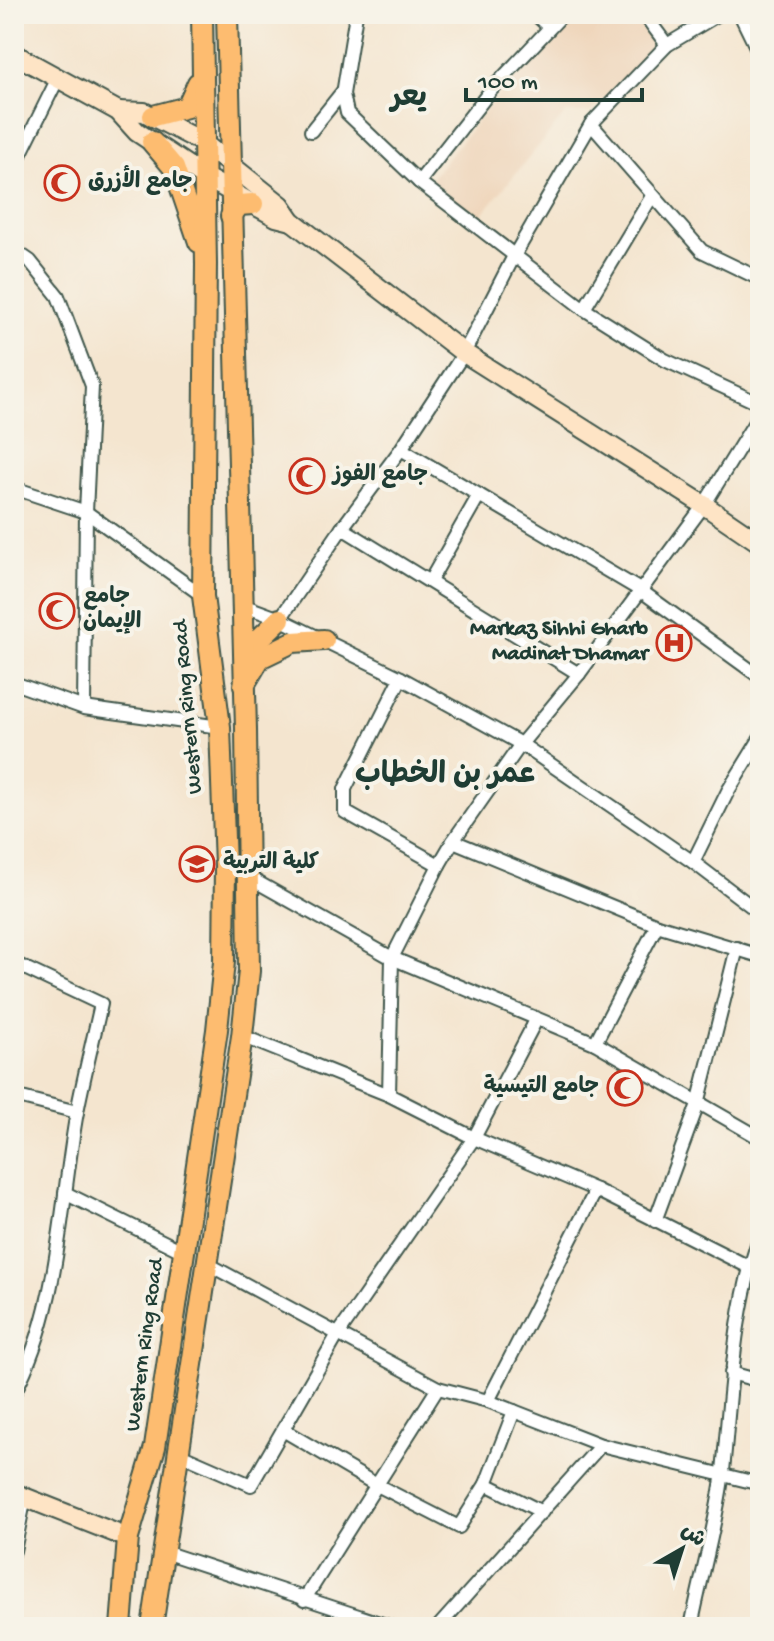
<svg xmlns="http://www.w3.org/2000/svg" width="774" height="1641" font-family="'Gochi Hand','Playpen Sans Arabic',sans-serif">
  <rect width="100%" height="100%" fill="#f7f3e8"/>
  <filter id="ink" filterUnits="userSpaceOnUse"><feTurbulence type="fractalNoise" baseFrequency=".0125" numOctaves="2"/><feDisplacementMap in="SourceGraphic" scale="16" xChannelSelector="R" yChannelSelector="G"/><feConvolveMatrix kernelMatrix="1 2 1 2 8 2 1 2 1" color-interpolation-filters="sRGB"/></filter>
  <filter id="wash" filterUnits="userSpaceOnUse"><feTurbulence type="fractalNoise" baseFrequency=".006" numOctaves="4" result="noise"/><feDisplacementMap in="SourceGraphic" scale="32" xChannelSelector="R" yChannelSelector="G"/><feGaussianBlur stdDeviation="1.8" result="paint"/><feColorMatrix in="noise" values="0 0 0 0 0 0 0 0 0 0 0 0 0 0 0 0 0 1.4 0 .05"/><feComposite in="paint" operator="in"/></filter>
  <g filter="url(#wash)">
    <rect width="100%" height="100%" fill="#f4e5cf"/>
    <!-- built -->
    <polygon fill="#efd6bb" points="574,14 632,14 657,45 590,113 566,113 478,219 429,181 503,89"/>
  </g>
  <g filter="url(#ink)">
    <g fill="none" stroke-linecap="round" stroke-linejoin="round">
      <defs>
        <g id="street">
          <polyline points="356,14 343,94 347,113 419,182 584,309 665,360 760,404"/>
          <polyline points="535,14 549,27"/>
          <polyline points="644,14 667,45"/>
          <polyline points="740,14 760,55"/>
          <polyline points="591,124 702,251 760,279"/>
          <polyline points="311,131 343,91"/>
          <polyline points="14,167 58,78"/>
          <polyline points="419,182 491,90 563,14"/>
          <polyline points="14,250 30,261 58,296 92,386 86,512 84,708"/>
          <polyline points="584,309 652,196"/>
          <polyline points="401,449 640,590 760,677"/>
          <polyline points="14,488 86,512 203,596"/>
          <polyline points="342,528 579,674"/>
          <polyline points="430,581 479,495"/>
          <polyline points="242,605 280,619 342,528 401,449 464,353 514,256 591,124 667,45 719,14"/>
          <polyline points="280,619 401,678 521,744 693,862 760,913"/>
          <polyline points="401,678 345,789 345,812 439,865"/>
          <polyline points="14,683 84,708 220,727"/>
          <polyline points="453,841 657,925 760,956"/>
          <polyline points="693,862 728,791 760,739"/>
          <polyline points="248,877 392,958 595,1043 760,1138"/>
          <path d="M14,963L101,1004C93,1040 84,1076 77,1112C60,1205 60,1308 14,1393"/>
          <polyline points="242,1036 389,1095 474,1138 596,1190 749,1267"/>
          <polyline points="595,1043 657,925"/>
          <polyline points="389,1095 392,958 439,865 453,841 521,744 579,674 704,505 760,414"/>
          <polyline points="14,1096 77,1112"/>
          <polyline points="65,1193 184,1252"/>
          <polyline points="655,1221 698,1104 737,948"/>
          <polyline points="206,1263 438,1388 488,1401 601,1445 760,1484"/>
          <polyline points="731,1373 760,1381"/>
          <polyline points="488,1401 596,1190"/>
          <polyline points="283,1430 375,1484 459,1527 486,1484 514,1411"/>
          <polyline points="180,1454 251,1485 337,1336 474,1138 536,1020"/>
          <polyline points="486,1484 542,1512"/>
          <polyline points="14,1551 25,1497"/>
          <polyline points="164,1552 392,1627"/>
          <polyline points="304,1600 438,1388"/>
          <polyline points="438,1627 601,1445"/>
          <path d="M691,1627C701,1576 717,1522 723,1471C731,1392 733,1311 760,1236"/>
        </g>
        <g id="secondary">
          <polyline points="14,54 118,111 137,132 203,176 276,217 292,221"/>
          <polyline points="118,111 144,112 202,142 281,205 292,221 464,353 704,505 760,543"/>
          <polyline points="14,1493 128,1538"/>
        </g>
        <g id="primary">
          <polyline points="153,116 187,107 198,83"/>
          <polyline points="152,142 174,168 199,242"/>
          <polyline points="231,216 239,205 253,204"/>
          <polyline points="250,666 256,642 280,619"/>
          <polyline points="244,685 260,658 293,642 324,640"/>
          <polyline points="121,1627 128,1538 155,1447 217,1030 224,962 225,866 220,727 203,596 206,264 202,14"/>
          <polyline points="152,1627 242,1036 249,971 246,729 227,14"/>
        </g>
      </defs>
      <!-- street casing -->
      <use href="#street" stroke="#3f564b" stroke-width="16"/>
      <!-- secondary casing -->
      <use href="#secondary" stroke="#3f564b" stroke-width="22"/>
      <!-- primary casing -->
      <use href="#primary" stroke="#3f564b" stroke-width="24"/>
      <!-- street -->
      <use href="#street" stroke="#fff" stroke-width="12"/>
      <!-- secondary -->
      <use href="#secondary" stroke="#fee4c5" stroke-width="18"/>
      <!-- primary -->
      <use href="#primary" stroke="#fdbc6f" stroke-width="20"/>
    </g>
  </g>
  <!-- icons -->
  <defs>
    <symbol id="mosque-ring" viewBox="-11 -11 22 22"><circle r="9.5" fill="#f7f3e8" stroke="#c8321e" stroke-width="1.5"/><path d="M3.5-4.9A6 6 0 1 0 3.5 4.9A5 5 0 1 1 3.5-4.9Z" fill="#c8321e"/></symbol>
    <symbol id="hospital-ring" viewBox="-11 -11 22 22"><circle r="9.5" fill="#f7f3e8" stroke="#c8321e" stroke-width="1.5"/><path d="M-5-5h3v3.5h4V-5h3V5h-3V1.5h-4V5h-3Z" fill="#c8321e"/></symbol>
    <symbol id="university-ring" viewBox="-11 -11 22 22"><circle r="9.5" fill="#f7f3e8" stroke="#c8321e" stroke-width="1.5"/><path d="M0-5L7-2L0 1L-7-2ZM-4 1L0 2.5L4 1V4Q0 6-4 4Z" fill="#c8321e"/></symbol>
  </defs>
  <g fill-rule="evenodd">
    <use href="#mosque-ring" x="42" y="163" width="40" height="40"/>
    <use href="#mosque-ring" x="287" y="456" width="40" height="40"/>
    <use href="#mosque-ring" x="37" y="591" width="40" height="40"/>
    <use href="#hospital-ring" x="654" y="623" width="40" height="40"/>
    <use href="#university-ring" x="177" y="844" width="40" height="40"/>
    <use href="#mosque-ring" x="605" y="1068" width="40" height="40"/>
  </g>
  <g text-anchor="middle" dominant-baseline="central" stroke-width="8" stroke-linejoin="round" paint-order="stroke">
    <!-- poi labels -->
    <g font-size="22" font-weight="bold" fill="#1f3d34" stroke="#f7f3e8" text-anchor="start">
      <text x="88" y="183">جامع الأزرق</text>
      <text x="333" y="476">جامع الفوز</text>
      <text x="83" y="598">جامع<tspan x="83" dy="25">الإيمان</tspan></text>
      <text x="648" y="630" text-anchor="end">Markaz Sihhi Gharb<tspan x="648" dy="25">Madinat Dhamar</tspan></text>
      <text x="223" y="864">كلية التربية</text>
      <text x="599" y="1088" text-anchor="end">جامع التيسية</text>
    </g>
    <!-- street labels -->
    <g font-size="22" fill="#1f3d34" stroke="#f7f3e8">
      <text transform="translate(189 707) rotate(-95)">Western Ring Road</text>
      <text transform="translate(146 1345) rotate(-82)">Western Ring Road</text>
    </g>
    <!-- district labels -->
    <g font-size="30" font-weight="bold" fill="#1f3d34" stroke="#f7f3e8">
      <text x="409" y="99">يعر</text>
      <text x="445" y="776">عمر بن الخطاب</text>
    </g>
  </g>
  <!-- margin -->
  <rect width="774" height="1641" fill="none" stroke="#f7f3e8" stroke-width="48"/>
  <!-- north arrow -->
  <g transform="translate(682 1549) rotate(39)" stroke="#f7f3e8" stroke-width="6" paint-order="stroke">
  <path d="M0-6L14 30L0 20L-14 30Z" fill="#1f3d34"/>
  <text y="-12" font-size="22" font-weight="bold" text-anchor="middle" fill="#1f3d34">ش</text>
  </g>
  <!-- scale -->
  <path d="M466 88v12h176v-12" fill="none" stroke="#1f3d34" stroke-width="4"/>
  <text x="478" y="88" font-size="24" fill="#1f3d34" stroke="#f7f3e8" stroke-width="6" paint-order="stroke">100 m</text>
</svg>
